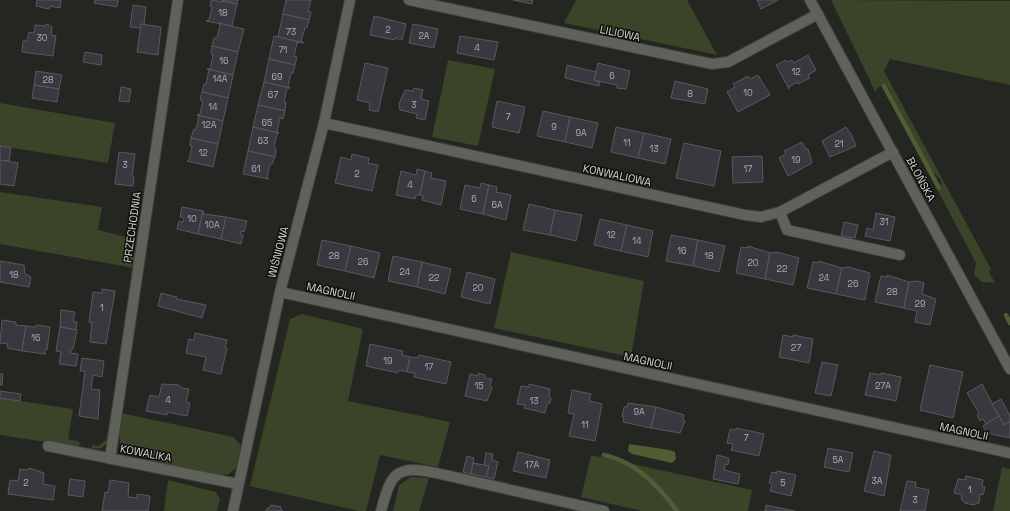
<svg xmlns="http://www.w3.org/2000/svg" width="1010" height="511" font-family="'Space Grotesk',sans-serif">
  <rect width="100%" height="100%" fill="#242621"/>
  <!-- green -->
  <g fill="#3b4328">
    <polygon points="576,0 687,0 717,55 564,23"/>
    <polygon points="831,0 1010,1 1010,85 890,59 884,71 991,269 989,272 995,283 982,282 974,275 976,263 938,191 941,188 941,180 935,174 932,175 886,84 877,88 876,93"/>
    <polygon points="448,60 495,69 478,146 432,137"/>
    <polygon points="0,103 115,123 108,163 0,146"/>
    <polygon points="0,192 102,207 98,230 126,237 132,253 136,257 134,268 0,244"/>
    <polygon points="511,252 644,281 631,357 494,328"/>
    <polygon points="302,314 363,329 348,401 450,422 438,467 380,455 366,511 359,511 250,486 290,319"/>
    <polygon points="123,341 108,442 102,448 91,449 92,445 98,446 106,440"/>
    <polygon points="0,398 73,409 68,439 80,442 79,447 0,435"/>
    <polygon points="121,413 234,437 241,446 236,468 229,474 221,475 153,462 120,443 119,430"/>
    <polygon points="591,455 752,490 748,511 642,511 581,497"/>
    <polygon points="1002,467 1010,469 1010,511 993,511"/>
    <polygon points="411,477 429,478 419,511 393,511 399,485"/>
    <polygon points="168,480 216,492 220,499 217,511 164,511"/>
  </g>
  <!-- water -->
  <polygon fill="#505c34" points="629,444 670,450 675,452 676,459 672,463 632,454 628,451"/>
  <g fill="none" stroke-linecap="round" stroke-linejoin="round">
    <!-- stream -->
    <g stroke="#505c34" stroke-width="4.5">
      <polyline points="884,86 939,188"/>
      <polyline points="1006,315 1010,323"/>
      <path d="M604,455C634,461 659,486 677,511"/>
    </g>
  </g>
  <!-- building -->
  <g fill="#37393e" stroke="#57595f">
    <polygon points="37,0 61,0 60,8 50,6 49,9 36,6"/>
    <polygon points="95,0 118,0 117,7 94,3"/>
    <polygon points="211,0 237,4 232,26 206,21 209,20 212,7 210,6"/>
    <polygon points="221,0 238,0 237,4"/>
    <polygon points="286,0 311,0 308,11 311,12 309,20 283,14"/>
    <polygon points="513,0 533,0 532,4"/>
    <polygon points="757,0 778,0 761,9"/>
    <polygon points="133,5 146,7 144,25 141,24 140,28 130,27"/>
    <polygon points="283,14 309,20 307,28 305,28 301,41 304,43 278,37"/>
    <polygon points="374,16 406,24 402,40 395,38 395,40 370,35"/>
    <polygon points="218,23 244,29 238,52 212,46 214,38 217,38 220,25"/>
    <polygon points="47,24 52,27 51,35 56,36 53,56 22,52 23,41 27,41 29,32 34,33 35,25 44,26"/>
    <polygon points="141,24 161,27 158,55 137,52"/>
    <polygon points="413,24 438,29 434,48 409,43"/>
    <polygon points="274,36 300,42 297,43 294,56 297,57 295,65 269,59"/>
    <polygon points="460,36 498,42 494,60 457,53"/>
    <polygon points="212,46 238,52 233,75 207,69 210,69 213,55 211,54"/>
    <polygon points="85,52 102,55 101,65 83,62"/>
    <polygon points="808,55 816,70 808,75 810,78 798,84 797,82 789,87 789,89 776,65 786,60 787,62 792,60 794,63"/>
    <polygon points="269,59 295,65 293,73 291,73 288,86 290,88 264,82"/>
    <polygon points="365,63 388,68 378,112 369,110 370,103 357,100"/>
    <polygon points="598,63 630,71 626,89 617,88 617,85 594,80"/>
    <polygon points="567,65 596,72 594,80 600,82 599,86 565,78"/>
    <polygon points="207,69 233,75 228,98 202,92 204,84 206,84 209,70"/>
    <polygon points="36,71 62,75 59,89 34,85"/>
    <polygon points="758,75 770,95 738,112 727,92 735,87 733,84 748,76 750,79"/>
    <polygon points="675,81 708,89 705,104 671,98"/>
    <polygon points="264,82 290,88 287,88 284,102 286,102 285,111 258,105"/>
    <polygon points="34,85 59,89 57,102 32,98"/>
    <polygon points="121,87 131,89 129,102 119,101"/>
    <polygon points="414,88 423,90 421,99 429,101 425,120 416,118 417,114 400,110 399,104 405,90 413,91"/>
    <polygon points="202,92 228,98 223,121 197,115 200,114 203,101 200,100"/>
    <polygon points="497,101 525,107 519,133 492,127"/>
    <polygon points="258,105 285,111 283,119 280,118 277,132 279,133 253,127"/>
    <polygon points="543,111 570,117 565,142 537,136"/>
    <polygon points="197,115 223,121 218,144 191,138 194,129 196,130 199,116"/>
    <polygon points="570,117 598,123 592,148 565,142"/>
    <polygon points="253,127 279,133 277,134 274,147 276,148 275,157 248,151"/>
    <polygon points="616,127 644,133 638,158 611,152"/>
    <polygon points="846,127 851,134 856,146 830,157 822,141"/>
    <polygon points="644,133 671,139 665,164 638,158"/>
    <polygon points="191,138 218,144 213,167 187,161 189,160 192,146 190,146"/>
    <polygon points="802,142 805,148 808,149 812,163 788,176 779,158 786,154 784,151"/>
    <polygon points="684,143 721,151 714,186 676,178"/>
    <polygon points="0,146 11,148 9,161 0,160"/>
    <polygon points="248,151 275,157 272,164 270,164 267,178 269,179 243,174"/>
    <polygon points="119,152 135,154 132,176 134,177 133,186 115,184"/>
    <polygon points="352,154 369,158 368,163 378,165 372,191 335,183 341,157 351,160"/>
    <polygon points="762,156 763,182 733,183 732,157"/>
    <polygon points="0,160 18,163 14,186 0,184"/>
    <polygon points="417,169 425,171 420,195 416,195 415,199 396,195 401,171 416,175"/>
    <polygon points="425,171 432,173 431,178 446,181 441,205 422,200 423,196 420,195"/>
    <polygon points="481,183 489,185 483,214 460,209 465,185 480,188"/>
    <polygon points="489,185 497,187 496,192 511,195 506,220 483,214"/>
    <polygon points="529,204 555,210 550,235 523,230"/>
    <polygon points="182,207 203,211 198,234 177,229 179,221 183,222 184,218 180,217"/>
    <polygon points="555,210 582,215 576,241 550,235"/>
    <polygon points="203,211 204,214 226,217 221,239 198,234"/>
    <polygon points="876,213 895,217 890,241 865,236 867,228 873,230"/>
    <polygon points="226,217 247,221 244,232 241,231 240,235 243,235 241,244 221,239"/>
    <polygon points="600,219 627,225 621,251 594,245"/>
    <polygon points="844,222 858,225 855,238 841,236"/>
    <polygon points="627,225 653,231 648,257 621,251"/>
    <polygon points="671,235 698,240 693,266 666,261"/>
    <polygon points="322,240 351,246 345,271 317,265"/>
    <polygon points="698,240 725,246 719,272 693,266"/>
    <polygon points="351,246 380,253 374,278 345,271"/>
    <polygon points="748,246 770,253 765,279 736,273 741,247 748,248"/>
    <polygon points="776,252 799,258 793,285 765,279 770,253"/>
    <polygon points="393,256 422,262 417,287 388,281"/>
    <polygon points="0,261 24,265 25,274 31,277 29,287 0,282"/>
    <polygon points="819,261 842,268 836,294 807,288 813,262 819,263"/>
    <polygon points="422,262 451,269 445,294 417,287"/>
    <polygon points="848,267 870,273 865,300 836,294 842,268"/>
    <polygon points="467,272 495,279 490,304 461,297"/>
    <polygon points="887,275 909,282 904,308 875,302 881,276 887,277"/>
    <polygon points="916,281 924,283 922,294 936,299 930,325 915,322 917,311 904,308 909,282"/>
    <polygon points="102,289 115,291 106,344 90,342 92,323 89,322 93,292 102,293"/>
    <polygon points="161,293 177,297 176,299 206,305 202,318 158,306"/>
    <polygon points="61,310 75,312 73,321 77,322 76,330 60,327"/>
    <polygon points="2,320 16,322 16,325 26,326 22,351 7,348 8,344 0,343"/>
    <polygon points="36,325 50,327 47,350 45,350 44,352 46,354 22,351 26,326 35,327"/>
    <polygon points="60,327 77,330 73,349 71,349 70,353 78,354 76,366 59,364 61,352 56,351"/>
    <polygon points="195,333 227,340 225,348 227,348 221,374 203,370 206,357 186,353 189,339 194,340"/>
    <polygon points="783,335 793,337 793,335 813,339 809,363 779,357"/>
    <polygon points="370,344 403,351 402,355 410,357 407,372 399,370 398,373 366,366"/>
    <polygon points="419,355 451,362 446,384 414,377 415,373 407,372 410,357 418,358"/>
    <polygon points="82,358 104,361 102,377 93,375 91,389 100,390 98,419 79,416 85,371 80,371"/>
    <polygon points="822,362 838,365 831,396 815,393"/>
    <polygon points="930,365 963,372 953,418 920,410"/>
    <polygon points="478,373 485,375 485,378 492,379 490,385 492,388 487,401 465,396 470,374 478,376"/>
    <polygon points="870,373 881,375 881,373 901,377 896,401 865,395"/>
    <polygon points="0,374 3,374 2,385 0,385"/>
    <polygon points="162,384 179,385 181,388 189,389 186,402 190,403 187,416 167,412 167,415 146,411 150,395 159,397"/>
    <polygon points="529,384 550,389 549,396 551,398 550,403 547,404 545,413 524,408 525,405 517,404 521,386 529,387"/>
    <polygon points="982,384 999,416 986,424 983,419 980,421 977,415 979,413 967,393"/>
    <polygon points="572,390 591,394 589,401 602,404 595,441 569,436 574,414 568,413"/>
    <polygon points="0,391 21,394 20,401 0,398"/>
    <polygon points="1001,399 1010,416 1010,422 1004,425 992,404"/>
    <polygon points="628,403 656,407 651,428 623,422 624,418 622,417 624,407 627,407"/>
    <polygon points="656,407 684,415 683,420 685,421 680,433 651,428"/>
    <polygon points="999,416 1004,425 1010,422 1010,438 987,433 983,426"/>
    <polygon points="736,428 764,434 759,456 731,450 733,444 727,443 730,429 736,430"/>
    <polygon points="828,448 853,453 849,472 824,467"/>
    <polygon points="874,451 891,455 884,496 864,491"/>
    <polygon points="518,452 550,460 546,478 513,471"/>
    <polygon points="486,453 493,454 492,460 498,462 494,479 486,477 489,466 484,465"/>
    <polygon points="717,455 729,458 728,465 725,464 724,470 740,474 738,484 713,479"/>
    <polygon points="467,456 474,458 471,474 463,472"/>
    <polygon points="473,463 489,466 486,477 471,474"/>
    <polygon points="29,468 44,473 43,484 55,486 53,500 8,494 10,480 18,481 20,469 28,470"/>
    <polygon points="777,471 796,475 791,496 770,491 772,484 769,483 772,472 777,473"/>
    <polygon points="966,476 983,480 982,486 985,487 983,495 980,494 979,503 973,505 965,503 961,499 962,495 954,493 958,479 965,480"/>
    <polygon points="70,479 85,481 83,497 68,495"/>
    <polygon points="110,480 129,483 128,497 137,498 137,494 150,496 148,511 102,511 105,492 108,493"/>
    <polygon points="907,481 916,482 915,487 929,490 925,511 900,511"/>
    <polygon points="271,505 281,507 281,510 283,511 266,511 267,508 270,508"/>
    <polygon points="766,505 795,511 765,511"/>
  </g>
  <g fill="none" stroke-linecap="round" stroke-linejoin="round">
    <defs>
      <g id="minor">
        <polyline points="409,0 712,64 728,62 818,14"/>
        <polyline points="810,0 1010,369"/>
        <polyline points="324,123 745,215 761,217 780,212 893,152"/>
        <polyline points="780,212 787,230 900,255"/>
        <polyline points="280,292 1010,453"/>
        <polyline points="48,446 238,484"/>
        <polyline points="110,459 178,0"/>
        <polyline points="233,511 280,292 324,123 350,0"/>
        <path d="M381,511C391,474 395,464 436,473L604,511"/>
      </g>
    </defs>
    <!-- minor casing -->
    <use href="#minor" stroke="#40423d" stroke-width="12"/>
    <!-- minor -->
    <use href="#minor" stroke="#5f615b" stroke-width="10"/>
  </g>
  <g text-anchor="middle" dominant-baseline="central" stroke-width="3" stroke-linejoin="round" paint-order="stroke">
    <!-- number labels -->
    <g font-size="9" fill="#acadac">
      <text x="223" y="13">18</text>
      <text x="388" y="30">2</text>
      <text x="291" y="32">73</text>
      <text x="424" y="36">2A</text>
      <text x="42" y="38">30</text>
      <text x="477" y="48">4</text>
      <text x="283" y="50">71</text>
      <text x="224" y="61">16</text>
      <text x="796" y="72">12</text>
      <text x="612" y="76">6</text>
      <text x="277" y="77">69</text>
      <text x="220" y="79">14A</text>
      <text x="48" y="80">28</text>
      <text x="748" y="93">10</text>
      <text x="690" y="94">8</text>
      <text x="273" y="95">67</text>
      <text x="414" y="105">3</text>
      <text x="213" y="107">14</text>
      <text x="508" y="117">7</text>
      <text x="267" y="123">65</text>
      <text x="209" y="125">12A</text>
      <text x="554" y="127">9</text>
      <text x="581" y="133">9A</text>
      <text x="263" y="141">63</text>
      <text x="627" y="143">11</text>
      <text x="839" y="144">21</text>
      <text x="654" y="149">13</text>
      <text x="203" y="153">12</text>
      <text x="796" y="160">19</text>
      <text x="125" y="165">3</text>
      <text x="256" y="169">61</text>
      <text x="748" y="169">17</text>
      <text x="357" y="174">2</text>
      <text x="410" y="185">4</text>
      <text x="474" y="199">6</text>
      <text x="497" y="205">6A</text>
      <text x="192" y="219">10</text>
      <text x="884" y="222">31</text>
      <text x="212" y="225">10A</text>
      <text x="611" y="235">12</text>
      <text x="637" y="241">14</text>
      <text x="682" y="251">16</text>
      <text x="334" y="256">28</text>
      <text x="709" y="256">18</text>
      <text x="363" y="262">26</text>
      <text x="753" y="263">20</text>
      <text x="782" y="269">22</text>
      <text x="405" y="272">24</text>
      <text x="14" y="275">18</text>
      <text x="434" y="278">22</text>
      <text x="824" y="278">24</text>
      <text x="853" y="284">26</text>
      <text x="478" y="288">20</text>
      <text x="892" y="292">28</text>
      <text x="920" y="304">29</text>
      <text x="102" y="308">1</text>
      <text x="36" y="338">16</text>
      <text x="796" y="348">27</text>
      <text x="388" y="361">19</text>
      <text x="429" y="367">17</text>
      <text x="479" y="386">15</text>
      <text x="883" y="386">27A</text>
      <text x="168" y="400">4</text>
      <text x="534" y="401">13</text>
      <text x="639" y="412">9A</text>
      <text x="585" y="425">11</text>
      <text x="746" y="438">7</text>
      <text x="838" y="460">5A</text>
      <text x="532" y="465">17A</text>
      <text x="877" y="481">3A</text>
      <text x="26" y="483">2</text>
      <text x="783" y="483">5</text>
      <text x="970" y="490">1</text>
      <text x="915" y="500">3</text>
    </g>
    <!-- street labels -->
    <g font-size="11" fill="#d3d4d0" stroke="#0e0e0c">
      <text transform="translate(620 33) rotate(12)">LILIOWA</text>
      <text transform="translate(617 175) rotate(12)">KONWALIOWA</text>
      <text transform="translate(921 179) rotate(62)">BŁOŃSKA</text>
      <text transform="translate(132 227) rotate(-82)">PRZECHODNIA</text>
      <text transform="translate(278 252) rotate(-75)">WIŚNIOWA</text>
      <text transform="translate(331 291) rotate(12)">MAGNOLII</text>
      <text transform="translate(648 361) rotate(12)">MAGNOLII</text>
      <text transform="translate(964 431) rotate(12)">MAGNOLII</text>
      <text transform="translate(146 453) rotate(11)">KOWALIKA</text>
    </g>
  </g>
</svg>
